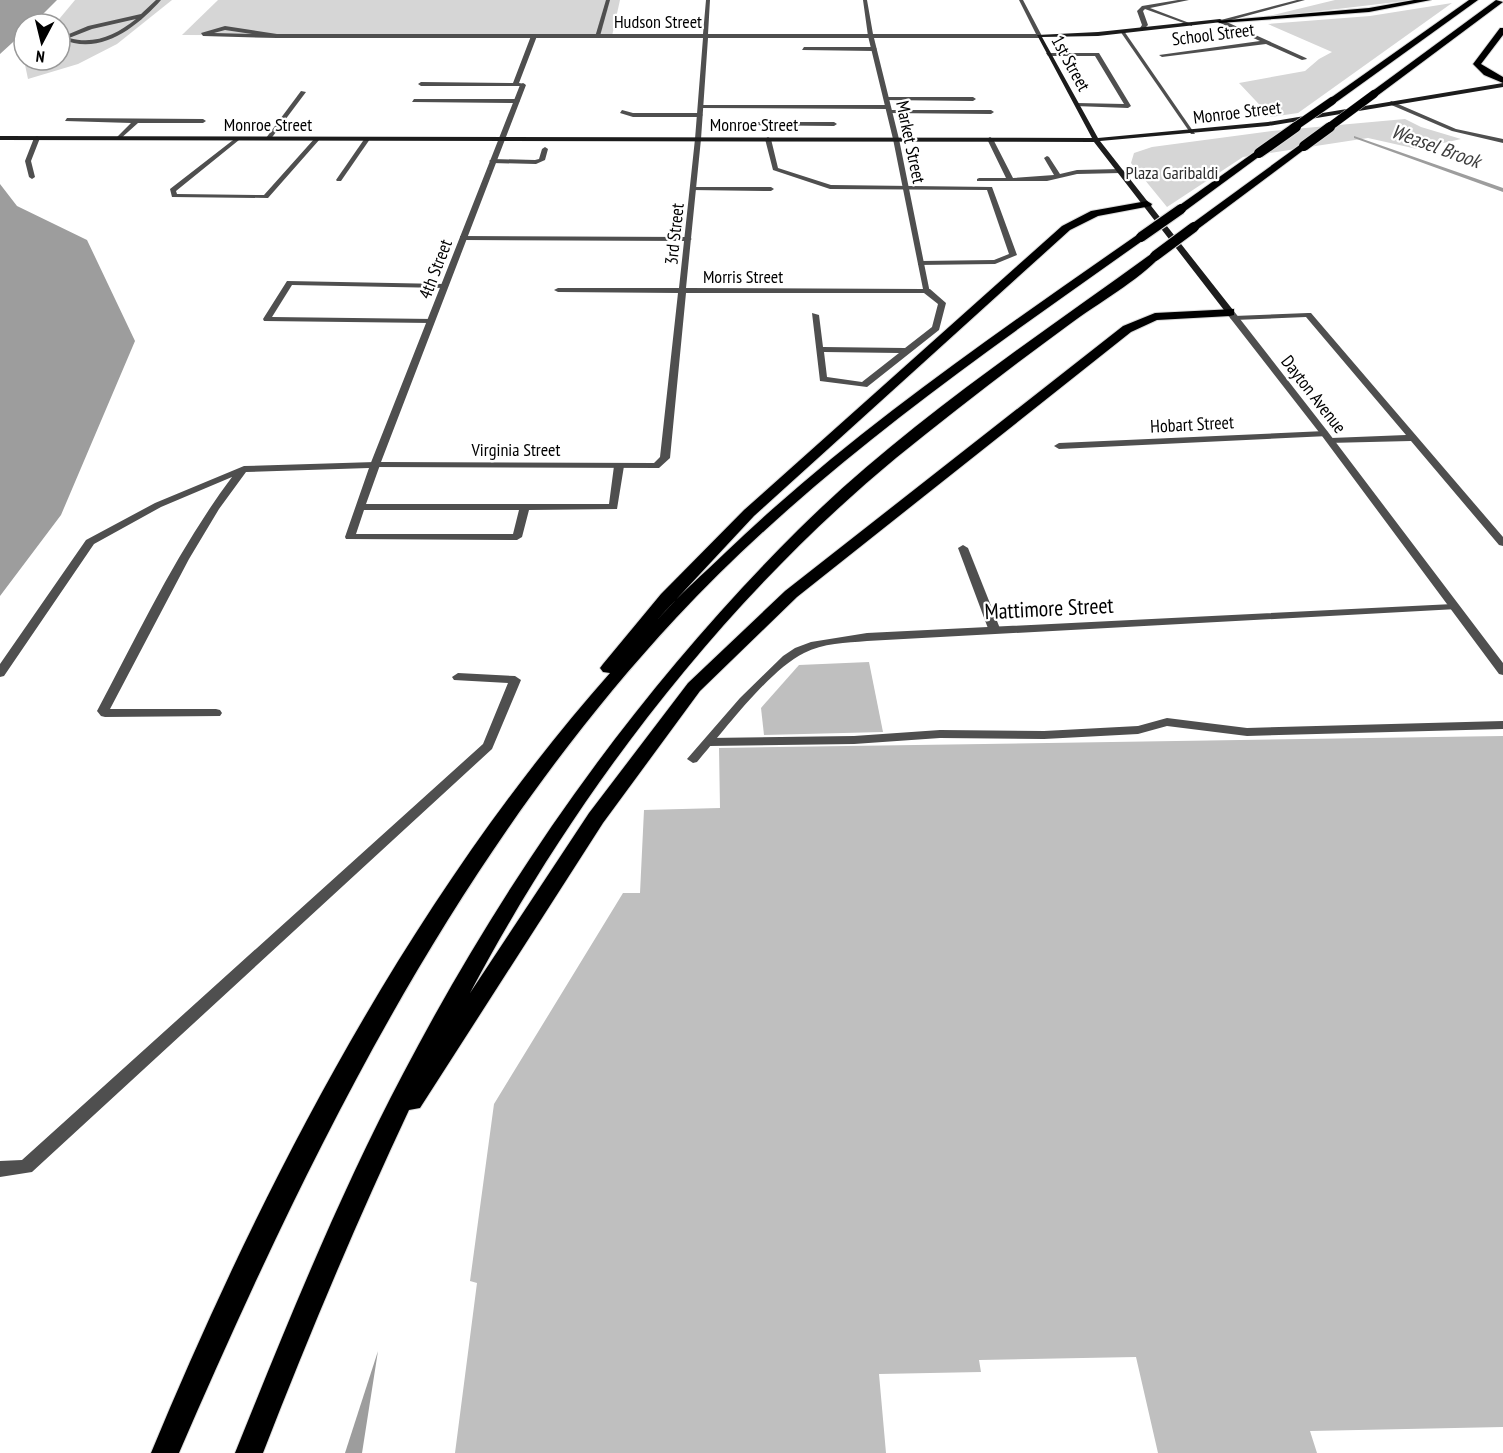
<svg xmlns="http://www.w3.org/2000/svg" width="1503" height="1453" font-family="'PT Sans Narrow',sans-serif">
  <rect width="100%" height="100%" fill="#fff"/>
  <!-- green -->
  <g fill="#d6d6d6">
    <polygon points="75,0 172,0 117,44 78,64 28,79 24,60 60,60 60,24 55,24"/>
    <polygon points="218,0 620,0 612,36 182,35"/>
    <polygon points="1335,0 1413,0 1261,18"/>
    <polygon points="1452,3 1298,113 1271,117 1239,83 1305,71 1319,59 1332,52 1268,24 1370,16"/>
    <polygon points="1405,119 1421,127 1461,139 1417,149 1368,138 1243,157 1167,207 1131,163 1134,153 1152,147 1272,131"/>
  </g>
  <!-- water -->
  <g fill="#9d9d9d">
    <polygon points="0,0 57,0 33,24 24,24 24,32 0,54"/>
    <polygon points="0,184 17,206 87,240 135,341 61,515 0,596"/>
    <polygon points="378,1351 362,1453 345,1453"/>
  </g>
  <g fill="none" stroke-linecap="round" stroke-linejoin="round">
    <!-- stream -->
    <polygon fill="#9d9d9d" fill-rule="evenodd" points="1354,136 1503,188 1503,192 1354,138"/>
  </g>
  <!-- building -->
  <g fill="#bfbfbf">
    <polygon points="869,662 883,732 764,735 761,708 799,665"/>
    <polygon points="1503,736 1503,1427 1310,1431 1317,1453 1158,1453 1136,1357 979,1360 981,1372 879,1374 886,1453 455,1453 477,1283 470,1281 494,1104 623,893 640,893 644,810 720,808 719,748"/>
  </g>
  <g fill="none" stroke-linecap="round" stroke-linejoin="round">
    <defs>
      <g id="motorway">
        <polygon points="1414,0 1431,0 1369,12 1220,23 1216,21 1369,8"/>
        <polygon points="1469,0 1478,0 1335,103 1329,103 1329,99"/>
        <polygon points="1496,0 1503,2 1377,96 1371,96 1371,92"/>
        <polygon points="1500,28 1503,28 1503,35 1481,64 1503,77 1503,83 1484,75 1473,64"/>
        <polygon points="1301,144 1309,146 1198,229 1190,229 1190,225"/>
        <polygon points="1256,151 1264,153 1185,211 1177,211 1177,207"/>
        <path d="M1147,201L1152,204L1151,206L1098,216L1070,230L754,516L658,619C679,595 703,574 726,552C851,432 995,334 1137,235H1145V239C981,355 814,470 676,618C453,858 308,1155 179,1453H151C265,1178 412,897 610,673L603,672L600,668L603,664L661,594L744,510L1062,226L1091,211Z"/>
        <path d="M1151,254L1161,256C1139,280 1097,304 1070,324C1011,367 953,412 896,458C721,603 576,793 470,993L589,813L688,683L785,591L1123,326L1155,313L1234,309V315L1230,316L1157,320L1131,332L797,597L700,691L603,823L420,1108L409,1110C356,1223 308,1337 263,1453H235C287,1324 339,1195 404,1072C509,872 638,689 798,530C904,425 1031,341 1151,254Z"/>
      </g>
    </defs>
    <!-- motorway casing -->
    <use href="#motorway" stroke="#dbdbdb" stroke-width="2"/>
    <!-- service -->
    <g fill="#4f4f4f" fill-rule="evenodd">
      <polygon points="606,0 610,0 600,36 595,37"/>
      <polygon points="1178,0 1189,0 1150,8 1192,24 1192,26 1145,9 1143,11 1148,25 1142,31 1138,31 1142,25 1137,11 1142,6"/>
      <polygon points="534,34 537,36 519,83 525,84 525,86 421,86 418,84 421,82 513,83 531,36"/>
      <polygon points="804,47 874,47 877,49 874,51 802,50"/>
      <polygon points="1046,53 1099,53 1131,106 1128,108 1075,106 1077,103 1124,104 1095,56 1048,56"/>
      <polygon points="301,91 306,92 270,140 266,140 266,138"/>
      <polygon points="886,97 973,97 976,99 973,101 884,100"/>
      <polygon points="414,99 517,99 520,101 517,103 412,102"/>
      <polygon points="700,105 888,105 891,107 888,109 698,108"/>
      <polygon points="622,110 633,113 700,113 703,115 700,117 633,117 620,113"/>
      <polygon points="889,110 991,110 994,112 991,114 887,113"/>
      <polygon points="67,118 203,119 206,121 203,123 138,123 119,140 116,138 131,123 65,121"/>
      <polygon points="753,122 834,122 837,124 834,126 751,125"/>
      <polygon points="37,136 40,138 31,161 35,177 32,179 29,177 25,161 34,138"/>
      <polygon points="237,137 240,139 239,140 176,191 177,194 264,195 315,138 320,139 268,198 172,197 170,189"/>
      <polygon points="768,137 771,139 778,168 831,185 992,187 1017,255 995,264 918,265 918,261 921,261 994,260 1009,254 987,190 830,189 773,170 765,139"/>
      <polygon points="990,137 993,139 1013,178 1054,175 1044,158 1047,156 1049,157 1060,174 1077,170 1121,169 1124,171 1121,173 1077,174 1047,181 977,181 977,179 979,178 1006,178 987,139"/>
      <polygon points="365,138 370,139 341,181 337,181 336,180"/>
      <polygon points="545,147 548,149 545,160 536,164 492,163 489,161 492,159 535,160 539,159 542,149"/>
      <polygon points="693,187 771,187 774,189 771,191 691,190 690,189"/>
      <polygon points="460,236 688,237 692,239 688,241 463,240 460,240"/>
      <polygon points="287,281 444,284 448,286 444,288 292,285 272,317 434,319 434,323 431,323 264,321 263,319"/>
      <path d="M924,289H930L946,303L939,330L867,387L820,381L812,313L819,315L823,347L905,348L932,327L938,304L924,293ZM824,352L899,353L862,382L827,377Z"/>
      <polygon points="1308,313 1311,313 1503,537 1503,546 1499,545 1411,441 1328,443 1328,439 1331,438 1406,435 1306,317 1234,320 1230,318 1234,316"/>
      <path d="M375,462L380,465L366,504H609L614,466L619,463L624,466L617,509L529,510L522,537L517,540L346,539L345,537L369,468L246,472L219,509L189,559L110,709H216L220,710L222,713L220,716L105,717L101,716L97,711C139,632 178,549 232,477L161,507L94,544L4,676L0,677V664L86,540L155,503L244,466ZM364,510H519L513,534H356Z"/>
      <polygon points="963,545 968,548 1001,631 999,633 991,633 989,631 958,548"/>
      <polygon points="458,673 515,676 521,680 492,749 32,1172 0,1177 0,1161 22,1160 483,744 508,683 454,680 452,677"/>
      <polygon points="1167,718 1247,728 1503,721 1503,729 1247,736 1167,726 1138,734 1044,739 940,738 854,744 709,746 703,742 709,738 854,736 940,730 1044,731 1138,726"/>
    </g>
    <!-- minor -->
    <g fill="#4f4f4f" fill-rule="evenodd">
      <path d="M156,0H161C138,26 100,57 62,39L69,34L88,26L141,14ZM136,19C116,35 95,45 69,38L92,29Z"/>
      <path d="M706,0H710L708,34H871L874,36L871,38H708L701,139L686,288L923,289L893,139L896,137L899,139L930,293H686L670,458L659,468L372,467L370,465L520,85L523,83L526,85L381,462L654,463L660,457L678,293L558,292L554,290L558,288H679L695,139L703,38H277L203,36L201,33L225,26L277,34H703ZM225,30L252,34L214,33Z"/>
      <polygon points="1220,19 1306,58 1307,59 1302,60 1266,44 1162,57 1159,55 1260,41 1218,22"/>
      <polygon points="1120,31 1124,31 1195,134 1191,134"/>
      <polygon points="1325,431 1328,432 1328,436 1059,449 1054,446 1059,443"/>
      <path d="M1453,604L1458,607L1457,609L867,641C846,643 823,643 804,653C768,671 724,731 697,762L693,763L687,759L740,698L783,656L795,648L811,642L867,633Z"/>
    </g>
    <!-- tertiary -->
    <g fill="#4f4f4f" fill-rule="evenodd">
      <polygon points="863,0 867,0 873,34 1036,34 1019,0 1023,0 1042,36 1039,38 874,38 899,139 896,141 893,139 868,36"/>
      <polygon points="1297,0 1305,0 1220,23 1217,21"/>
      <polygon points="1391,101 1456,129 1503,139 1503,143 1452,131 1389,104"/>
      <polygon points="1227,310 1233,310 1328,432 1503,663 1503,675 1499,674 1322,436 1227,314"/>
    </g>
    <!-- secondary -->
    <polygon fill="#1c1c1c" fill-rule="evenodd" points="1220,19 1222,22 1098,36 1042,37 1098,138 1268,122 1503,83 1503,87 1268,126 1100,141 1233,310 1233,314 1227,314 1094,142 0,140 0,136 1092,138 1037,35 1098,32"/>
    <!-- motorway -->
    <use href="#motorway" fill="#000" fill-rule="evenodd"/>
    <defs>
      <g id="motorway-bridge-far1">
        <polyline points="1293,128 1332,101"/>
        <polyline points="1328,128 1374,94"/>
      </g>
      <g id="motorway-bridge">
        <polyline points="1304,146 1330,127"/>
        <polyline points="1259,153 1296,127"/>
        <polyline points="1141,237 1181,209"/>
        <polyline points="1155,256 1194,227"/>
      </g>
    </defs>
    <!-- motorway-bridge-far1 casing -->
    <use href="#motorway-bridge-far1" stroke="#dbdbdb" stroke-width="9" stroke-linecap="butt"/>
    <!-- motorway-bridge casing -->
    <use href="#motorway-bridge" stroke="#dbdbdb" stroke-width="12" stroke-linecap="butt"/>
    <!-- motorway-bridge-far1 -->
    <use href="#motorway-bridge-far1" stroke="#000" stroke-width="8"/>
    <!-- motorway-bridge -->
    <use href="#motorway-bridge" stroke="#000" stroke-width="10"/>
  </g>
  <g text-anchor="middle" dominant-baseline="central" stroke-width="4.5" stroke-linejoin="round" paint-order="stroke">
    <!-- far-street labels -->
    <g font-size="18" fill="#000" stroke="#fff">
      <text x="658" y="21">Hudson Street</text>
      <text transform="translate(1213 34) rotate(-7)">School Street</text>
      <text transform="translate(1071 63) rotate(61)">1st Street</text>
      <text transform="translate(1237 112) rotate(-7)">Monroe Street</text>
      <text x="268" y="124">Monroe Street</text>
      <text x="754" y="124">Monroe Street</text>
      <text transform="translate(911 142) rotate(78)">Market Street</text>
      <text transform="translate(674 234) rotate(-84)">3rd Street</text>
      <text transform="translate(435 269) rotate(-69)">4th Street</text>
      <text x="743" y="276">Morris Street</text>
      <text transform="translate(1314 394) rotate(52)">Dayton Avenue</text>
      <text transform="translate(1192 424) rotate(-3)">Hobart Street</text>
      <text x="516" y="449">Virginia Street</text>
    </g>
    <!-- far-park labels -->
    <g font-size="18" fill="#2d2d2d" stroke="#fff">
      <text x="1172" y="172">Plaza Garibaldi</text>
    </g>
    <!-- far-water labels -->
    <g font-size="20" font-style="italic" fill="#3e3e3e" stroke="#fff">
      <text transform="translate(1436 146) rotate(20)">Weasel Brook</text>
    </g>
    <!-- street labels -->
    <g font-size="22" fill="#000" stroke="#fff">
      <text transform="translate(1049 608) rotate(-3)">Mattimore Street</text>
    </g>
  </g>
  <!-- north arrow -->
  <g transform="translate(42 42) rotate(187)"><circle r="28" fill="#ffffff" stroke="#999999" stroke-width="1.5"/>
  <path d="M0-4.5L10 22L0 15L-10 22Z" fill="#000000"/>
  <text y="-9" font-size="16" font-weight="bold" text-anchor="middle" fill="#000000">N</text>
  </g>
</svg>
